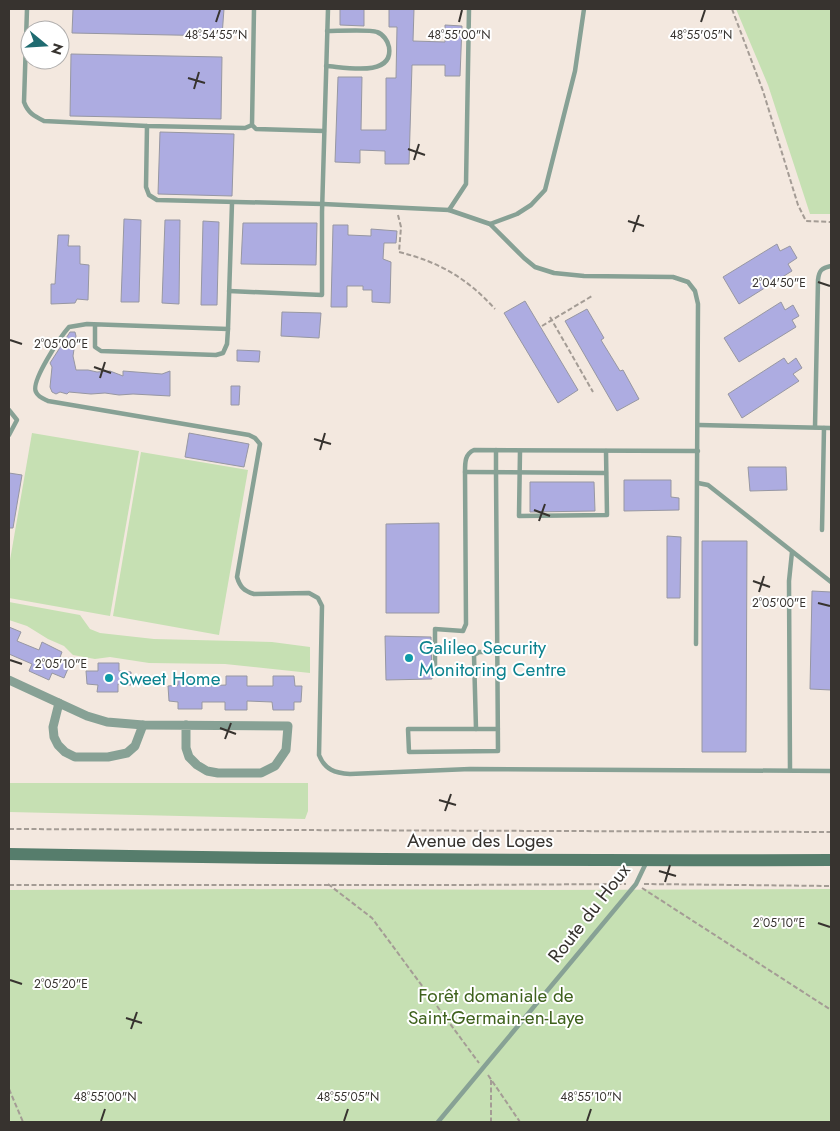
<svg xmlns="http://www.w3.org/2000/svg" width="840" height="1131" font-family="Jost,sans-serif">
  <rect width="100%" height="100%" fill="#f3e8df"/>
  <!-- green -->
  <g fill="#c6e0b3">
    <polygon points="736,9 831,9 831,214 810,214 768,85"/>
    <polygon points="32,433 139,451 110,616 9,598 9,566"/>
    <polygon points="141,452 248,470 219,635 113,616"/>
    <polygon points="9,602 80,615 90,629 100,633 154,639 272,642 310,647 310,673 225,664 149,663 110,657 95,659 73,655 64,646 48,639 27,626 9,620"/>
    <polygon points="9,783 308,783 308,811 305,819 9,812"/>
    <polygon points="289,889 544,890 831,889 831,1122 9,1122 9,890"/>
  </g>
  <!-- building -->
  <g fill="#adace1" stroke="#9797a2">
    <polygon points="73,9 224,9 222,36 72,33"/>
    <polygon points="340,9 364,9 364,26 340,25"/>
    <polygon points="389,9 414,9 413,41 445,42 445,25 462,26 460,76 445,76 445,65 412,65 409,164 385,164 385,151 360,150 360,163 335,162 338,77 362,77 361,130 386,130 386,78 396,78 397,27 389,27"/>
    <polygon points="71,54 222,57 221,119 70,116"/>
    <polygon points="160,132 234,134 232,196 158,194"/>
    <polygon points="124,219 141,220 139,302 121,302"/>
    <polygon points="165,220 180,220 179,304 162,303"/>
    <polygon points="203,221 219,222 217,305 201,305"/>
    <polygon points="243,223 317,223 316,265 241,264"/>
    <polygon points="333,225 348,225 348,235 371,236 371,229 397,231 396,243 384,243 383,259 391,262 390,303 372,302 372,290 363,290 363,286 347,286 347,307 331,307"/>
    <polygon points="58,235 69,235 68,246 80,246 80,264 89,265 88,300 77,299 75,303 51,304 51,284 55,284"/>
    <polygon points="777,244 780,251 790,246 797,258 788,264 792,271 739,304 723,277"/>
    <polygon points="525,301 578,390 558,403 504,313"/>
    <polygon points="781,302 785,310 793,305 799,316 792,320 796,327 739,362 724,338"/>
    <polygon points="587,309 604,338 601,340 620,371 623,370 639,399 617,411 565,321"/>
    <polygon points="282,312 321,313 319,338 281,336"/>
    <polygon points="70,332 75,332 76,336 73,356 76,370 88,370 97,372 110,371 123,376 123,371 162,374 170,371 170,396 133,394 119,395 105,393 91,394 69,392 67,394 60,392 56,394 52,392 50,387 52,367 50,363"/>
    <polygon points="237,350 260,351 259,362 237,361"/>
    <polygon points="784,358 788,364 796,358 802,368 793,374 799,381 742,418 728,394"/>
    <polygon points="231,386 240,386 239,405 231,405"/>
    <polygon points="189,433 249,444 244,467 185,457"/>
    <polygon points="748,467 786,467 787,490 750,491"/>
    <polygon points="9,473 22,475 13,528 9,528"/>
    <polygon points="624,480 671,480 671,497 679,498 679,510 624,511"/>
    <polygon points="530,482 594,482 595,511 530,512"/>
    <polygon points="439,523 439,613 386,613 386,524"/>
    <polygon points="667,536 681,537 680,598 667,598"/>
    <polygon points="702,541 747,541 746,752 702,752"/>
    <polygon points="812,591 831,592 831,690 810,689"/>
    <polygon points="9,627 21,632 17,641 39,650 42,642 62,652 59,660 70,664 64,678 52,673 49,680 29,671 32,664 9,654"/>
    <polygon points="385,636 431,637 432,679 386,680"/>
    <polygon points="98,663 119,663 119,671 131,672 131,685 118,684 118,692 97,692 98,685 87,684 86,671 98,671"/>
    <polygon points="226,676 247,676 247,686 273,686 273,676 294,676 295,686 302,686 301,702 294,702 294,710 273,710 272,702 247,701 247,710 225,710 225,702 202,702 202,709 178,709 178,702 169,701 168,686 178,685 178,677 201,677 202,686 226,685"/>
  </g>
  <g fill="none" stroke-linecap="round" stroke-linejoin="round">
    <!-- path -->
    <g stroke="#a49c95" stroke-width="2" stroke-dasharray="5 2.5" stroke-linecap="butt">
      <polyline points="732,9 763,91 798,205 806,221 831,222"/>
      <path d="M398,215L401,227L399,252C439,262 467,278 495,309"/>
      <polyline points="550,317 593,392"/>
      <polyline points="542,326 592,296"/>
      <polyline points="9,829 831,832"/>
      <polyline points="328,884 372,918 479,1063"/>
      <polyline points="644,884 831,886"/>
      <polyline points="9,885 454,885 626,884"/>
      <polyline points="642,888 831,1010"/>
      <polyline points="488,1075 520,1122"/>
      <polyline points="491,1080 491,1122"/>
      <polyline points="9,1089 23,1122"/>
    </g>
    <!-- lane -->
    <g stroke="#87a195" stroke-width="4.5">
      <path d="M27,9L24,102C28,113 34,116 44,121L147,126L245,128L252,125"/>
      <polyline points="254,9 252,125 256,129 324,131"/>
      <path d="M326,66C344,67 394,78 389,47C388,41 383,34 377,32C370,29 337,31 327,31"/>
      <polyline points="147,126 146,187 149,195 157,200 323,204 449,210 490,224 524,258 535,267 554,273 584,276 673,277 688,282 695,291 698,304 696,644"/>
      <polyline points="449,210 466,184 469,9"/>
      <polyline points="490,224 517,214 531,205 545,190 575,71 584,9"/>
      <polyline points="229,291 322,295 322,212 328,9"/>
      <path d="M95,325V347L101,351L216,355L223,353L227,344L228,329L87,324L69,327C61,336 30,382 36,392C38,397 44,399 48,401L249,435L255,438L260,444L237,577C240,587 244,591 254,594L309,593L318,598L322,606L319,755C325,770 335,773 350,774L470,769L831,771"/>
      <polyline points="228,329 232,203"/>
      <polyline points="9,410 17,420 9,435"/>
      <polyline points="699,425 831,428"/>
      <path d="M815,427L818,280C819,270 822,268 831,266"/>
      <path d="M496,450V472C497,565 498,658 498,751L409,752L408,729H498"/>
      <polyline points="520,451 519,516 607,515 606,451"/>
      <polyline points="465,472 606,473"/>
      <polyline points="698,483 708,485 831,582"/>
      <polyline points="822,530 824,428"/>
      <path d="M435,669V629L463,631L466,624L465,472C465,462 465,454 474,450L698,451"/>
      <polyline points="476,729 474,655 479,652 498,652"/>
      <polyline points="790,770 789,581 792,552"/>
      <polyline points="438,1122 636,884 646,863"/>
    </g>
    <!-- street -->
    <g stroke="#87a195" stroke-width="9">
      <polyline points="9,680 87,716 107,722 143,725 288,726 286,750 275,766 261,773 218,773 207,771 197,765 189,757 186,748 186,725"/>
      <polyline points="59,703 53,727 54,737 58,745 65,752 75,757 108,757 127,753 135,746 143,725"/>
    </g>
    <!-- secondary -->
    <path stroke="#567d6c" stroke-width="12" d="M9,854C283,859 557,861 831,860"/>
  </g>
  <!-- ticks -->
  <path fill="none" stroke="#37332f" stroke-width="2" d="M216,22L220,10M459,22L462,10M701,22L705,10M188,78L205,83M194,89L199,72M408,149L425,155M414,160L419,144M628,221L644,226M633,232L639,215M818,282L830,286M10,340L22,344M94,367L111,373M100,378L105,362M314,439L331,444M320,450L325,433M534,510L550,516M539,521L545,504M753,581L770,587M759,592L764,576M818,603L830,606M10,660L22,664M220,728L236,734M225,739L231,723M439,800L456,805M445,811L451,794M659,871L676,876M665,882L670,865M818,923L830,927M10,980L22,984M126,1018L142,1023M131,1029L137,1012M101,1121L105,1109M344,1121L348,1109M587,1121L591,1109"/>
  <!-- markers -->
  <g fill="#0f9aa8" stroke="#fff" stroke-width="2">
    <circle cx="409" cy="658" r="5"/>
    <circle cx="109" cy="678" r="5"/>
  </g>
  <g text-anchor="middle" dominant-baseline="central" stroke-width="4" stroke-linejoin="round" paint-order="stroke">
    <!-- culture labels -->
    <g font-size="19" fill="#0d838f" stroke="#fff" text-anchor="start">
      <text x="419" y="647">Galileo Security<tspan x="419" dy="22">Monitoring Centre</tspan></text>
      <text x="119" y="678">Sweet Home</text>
    </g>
    <!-- street labels -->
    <g font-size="19" fill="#37332f" stroke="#fff">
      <text x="480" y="840">Avenue des Loges</text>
      <text transform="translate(589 913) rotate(-52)">Route du Houx</text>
    </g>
    <!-- park labels -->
    <g font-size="19" fill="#3f621d" stroke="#fff">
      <text x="496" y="995">Forêt domaniale de<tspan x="496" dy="22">Saint-Germain-en-Laye</tspan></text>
    </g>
  </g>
  <g font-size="12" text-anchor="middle" fill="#37332f" stroke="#fff" stroke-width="4" stroke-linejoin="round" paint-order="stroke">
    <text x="216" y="39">48°54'55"N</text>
    <text x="459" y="39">48°55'00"N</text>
    <text x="701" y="39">48°55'05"N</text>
    <text x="779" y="287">2°04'50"E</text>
    <text x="61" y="348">2°05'00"E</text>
    <text x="779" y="607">2°05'00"E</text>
    <text x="61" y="668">2°05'10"E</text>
    <text x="779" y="927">2°05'10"E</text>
    <text x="61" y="988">2°05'20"E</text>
    <text x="105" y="1101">48°55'00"N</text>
    <text x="348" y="1101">48°55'05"N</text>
    <text x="591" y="1101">48°55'10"N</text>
  </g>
  <!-- border -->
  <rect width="840" height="1131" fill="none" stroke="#37332f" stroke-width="20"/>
  <!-- north arrow -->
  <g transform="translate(45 45) rotate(108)"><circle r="24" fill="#ffffff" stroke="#afadac"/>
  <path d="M0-4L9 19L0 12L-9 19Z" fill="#1f6b70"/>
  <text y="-8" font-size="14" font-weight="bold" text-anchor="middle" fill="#37332f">N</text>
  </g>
</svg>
